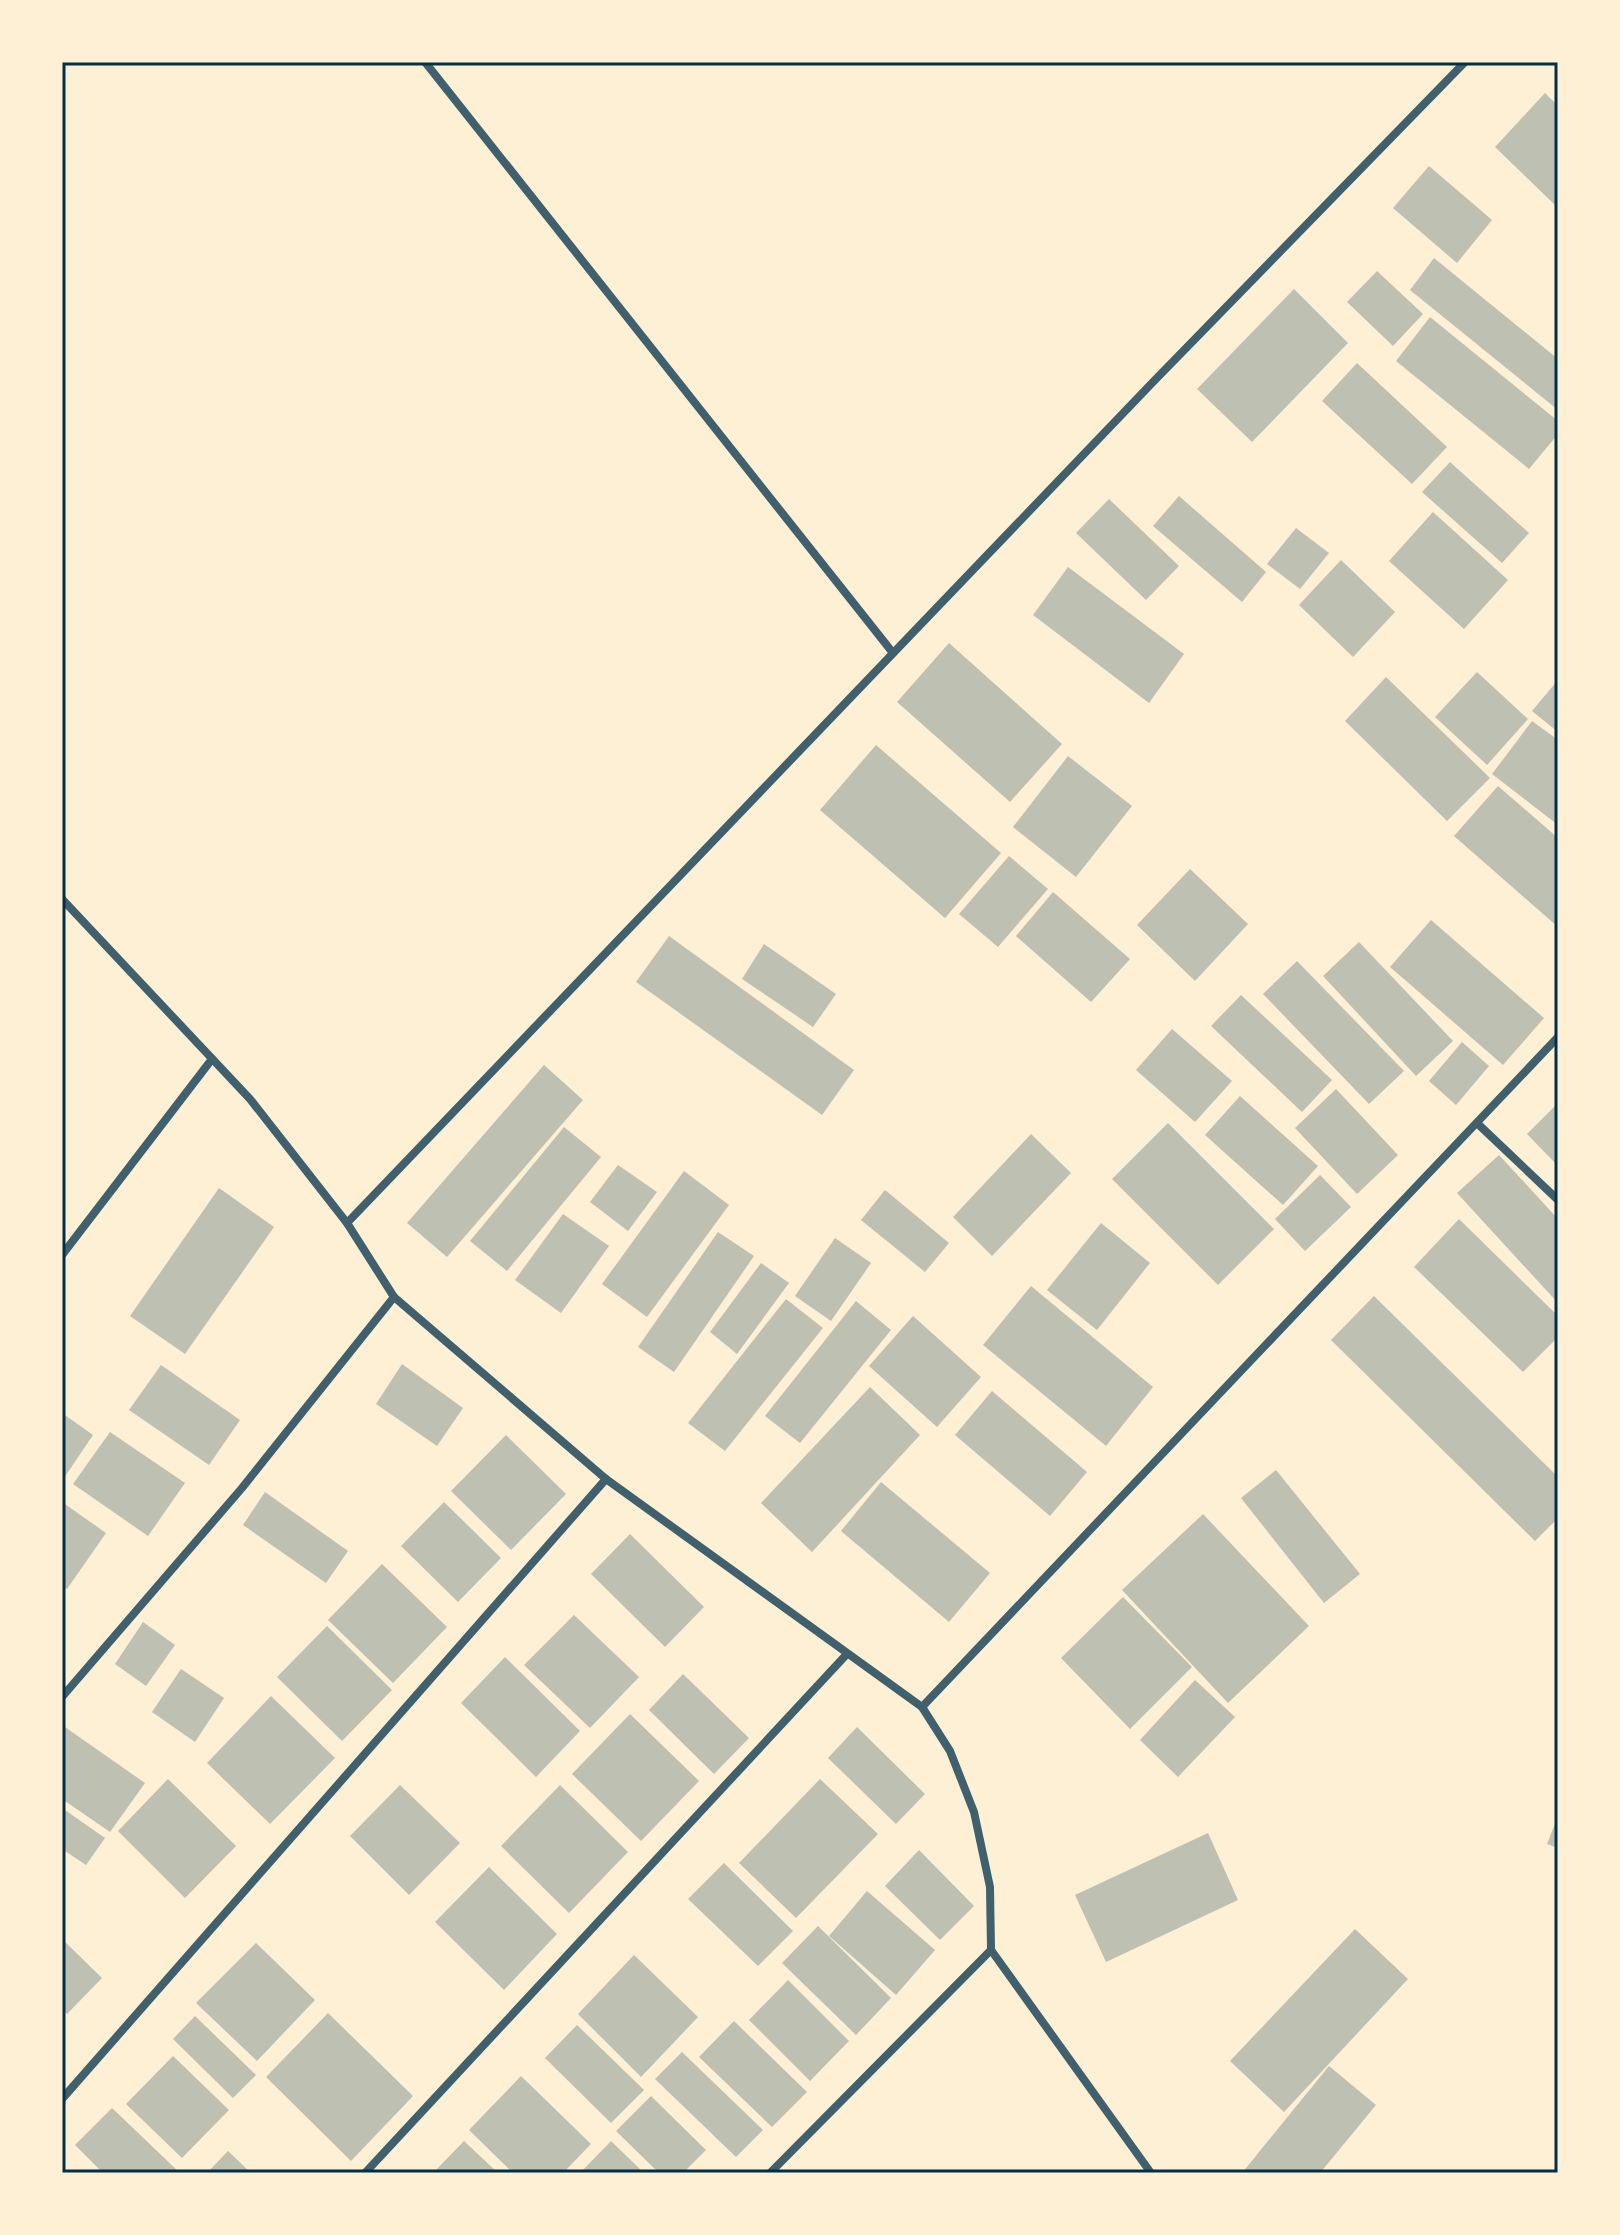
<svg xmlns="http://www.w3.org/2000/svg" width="1620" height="2235" font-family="'PT Sans',sans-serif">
  <rect width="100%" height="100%" fill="#fdf0d5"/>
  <!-- building -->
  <g fill="#bec0b2">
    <polygon points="1545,93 1558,106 1558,208 1495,147"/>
    <polygon points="1429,166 1492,220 1457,263 1393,208"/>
    <polygon points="1434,258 1558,359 1558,410 1410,290"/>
    <polygon points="1377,271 1423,314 1393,346 1347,302"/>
    <polygon points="1294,289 1348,343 1252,442 1197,389"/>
    <polygon points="1430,317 1558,421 1558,434 1529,469 1396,361"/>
    <polygon points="1357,363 1447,447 1412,484 1322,401"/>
    <polygon points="1450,462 1529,533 1502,563 1422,492"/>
    <polygon points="1179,496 1266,572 1242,602 1153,526"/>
    <polygon points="1109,499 1179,566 1146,600 1076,533"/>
    <polygon points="1433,512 1508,580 1464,629 1389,561"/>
    <polygon points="1296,528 1329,553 1300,589 1267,564"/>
    <polygon points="1341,560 1395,612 1353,657 1299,605"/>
    <polygon points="1068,567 1184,654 1149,703 1033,615"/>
    <polygon points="949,643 1062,744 1010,802 897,702"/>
    <polygon points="1477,672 1528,719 1487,765 1435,717"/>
    <polygon points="1386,677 1490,778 1447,821 1345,721"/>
    <polygon points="1558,680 1558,732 1532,711"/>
    <polygon points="1532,721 1558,740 1558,825 1492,774"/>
    <polygon points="876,745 1001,853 945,918 820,810"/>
    <polygon points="1068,756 1132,806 1076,877 1013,827"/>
    <polygon points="1498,786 1558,838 1558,927 1454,836"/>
    <polygon points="1009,856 1048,889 998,947 959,914"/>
    <polygon points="1190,869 1248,924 1195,981 1137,925"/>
    <polygon points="1053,892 1130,959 1091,1002 1016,936"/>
    <polygon points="1431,920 1544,1018 1503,1065 1390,967"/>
    <polygon points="669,936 854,1070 822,1115 636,982"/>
    <polygon points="1359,942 1453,1041 1416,1076 1323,976"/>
    <polygon points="764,944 836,994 813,1027 742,979"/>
    <polygon points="1297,961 1404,1071 1369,1104 1263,994"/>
    <polygon points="1241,995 1332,1080 1302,1112 1211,1026"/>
    <polygon points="1172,1029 1232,1081 1195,1122 1136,1070"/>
    <polygon points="1462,1042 1489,1066 1456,1105 1429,1081"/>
    <polygon points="544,1065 583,1100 447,1257 407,1223"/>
    <polygon points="1336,1089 1398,1155 1357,1194 1295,1128"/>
    <polygon points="1240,1096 1318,1166 1283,1205 1205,1135"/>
    <polygon points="1556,1105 1558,1108 1558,1166 1527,1134"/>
    <polygon points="1168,1123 1274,1229 1218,1285 1112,1179"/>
    <polygon points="564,1127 601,1157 507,1271 470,1241"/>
    <polygon points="1031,1134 1071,1173 992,1256 953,1217"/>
    <polygon points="1499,1155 1558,1219 1558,1303 1457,1193"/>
    <polygon points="618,1165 657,1192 628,1231 590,1202"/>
    <polygon points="684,1171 729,1205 647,1317 602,1284"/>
    <polygon points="1320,1175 1351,1207 1305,1251 1275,1219"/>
    <polygon points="219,1188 274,1227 185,1354 130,1316"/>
    <polygon points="885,1190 949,1243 925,1272 861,1220"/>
    <polygon points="563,1214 609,1246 561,1313 515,1280"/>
    <polygon points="1459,1219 1558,1316 1558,1337 1523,1372 1414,1267"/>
    <polygon points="1101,1223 1150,1263 1097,1330 1047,1290"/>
    <polygon points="718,1232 754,1256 674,1372 638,1347"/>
    <polygon points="835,1238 871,1263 831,1321 795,1296"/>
    <polygon points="761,1263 789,1283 737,1354 710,1332"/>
    <polygon points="1031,1286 1153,1387 1106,1446 983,1345"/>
    <polygon points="1374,1296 1558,1477 1558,1518 1535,1541 1331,1340"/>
    <polygon points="786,1299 823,1328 725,1451 688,1423"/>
    <polygon points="856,1301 891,1330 800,1443 765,1416"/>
    <polygon points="913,1316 981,1377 937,1427 869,1366"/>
    <polygon points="402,1364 463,1408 437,1446 376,1404"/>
    <polygon points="161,1365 240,1420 209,1465 129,1410"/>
    <polygon points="870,1387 920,1435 812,1552 761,1503"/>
    <polygon points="992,1391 1087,1472 1050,1516 955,1435"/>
    <polygon points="62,1413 93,1435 62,1481"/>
    <polygon points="110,1432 185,1483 148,1536 73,1484"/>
    <polygon points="506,1435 566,1494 511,1550 451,1491"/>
    <polygon points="1276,1470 1360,1574 1324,1603 1241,1498"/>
    <polygon points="881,1482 990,1573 949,1622 841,1531"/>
    <polygon points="265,1492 348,1551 326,1583 243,1525"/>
    <polygon points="62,1502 106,1533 67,1589 62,1586"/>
    <polygon points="444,1502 501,1558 458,1602 401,1546"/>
    <polygon points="1203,1514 1309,1626 1228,1703 1122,1590"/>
    <polygon points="630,1534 704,1607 665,1647 591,1574"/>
    <polygon points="382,1564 447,1627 393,1683 328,1620"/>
    <polygon points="1123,1597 1192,1667 1130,1729 1061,1658"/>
    <polygon points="574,1615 639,1677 590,1728 524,1665"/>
    <polygon points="143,1622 175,1645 146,1686 115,1664"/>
    <polygon points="327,1626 392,1690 342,1741 277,1677"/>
    <polygon points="505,1657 580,1731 536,1777 461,1703"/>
    <polygon points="181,1669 224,1698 195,1742 152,1712"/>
    <polygon points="683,1674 749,1738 714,1774 649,1710"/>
    <polygon points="1195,1680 1235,1717 1178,1777 1140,1740"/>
    <polygon points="271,1696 335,1758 270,1824 207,1763"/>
    <polygon points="630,1714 699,1781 641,1841 572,1774"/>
    <polygon points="62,1725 145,1783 110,1832 62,1799"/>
    <polygon points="857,1727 925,1794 896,1824 828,1758"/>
    <polygon points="168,1779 236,1846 185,1898 118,1831"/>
    <polygon points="820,1779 878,1834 796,1918 739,1863"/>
    <polygon points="400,1785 460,1843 409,1895 350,1836"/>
    <polygon points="560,1785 628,1852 569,1913 501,1846"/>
    <polygon points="62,1808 105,1838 86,1865 62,1849"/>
    <polygon points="1558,1816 1558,1848 1547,1844"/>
    <polygon points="1208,1833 1238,1900 1106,1962 1075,1895"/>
    <polygon points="919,1850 974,1906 940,1940 885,1886"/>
    <polygon points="724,1863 793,1931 758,1966 688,1899"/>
    <polygon points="489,1867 557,1934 504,1990 435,1922"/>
    <polygon points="867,1891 935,1950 896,1995 829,1936"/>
    <polygon points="818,1926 891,1998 856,2035 782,1963"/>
    <polygon points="1355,1929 1408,1979 1284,2112 1230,2061"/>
    <polygon points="62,1939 102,1978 67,2014 62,2009"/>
    <polygon points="256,1943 315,2000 257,2061 196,2003"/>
    <polygon points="634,1955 698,2017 641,2077 578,2014"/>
    <polygon points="788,1980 849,2041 810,2081 749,2020"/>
    <polygon points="328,2013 413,2096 351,2161 266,2077"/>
    <polygon points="195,2016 256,2075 233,2098 173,2039"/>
    <polygon points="734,2021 807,2092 772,2127 699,2057"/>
    <polygon points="577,2025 644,2090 611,2123 545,2058"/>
    <polygon points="682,2052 763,2130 736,2157 655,2079"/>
    <polygon points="173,2056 229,2110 182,2158 126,2104"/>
    <polygon points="1329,2066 1376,2105 1320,2173 1242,2173"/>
    <polygon points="521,2076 591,2144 563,2173 513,2173 469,2130"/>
    <polygon points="651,2096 706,2150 683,2173 659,2173 616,2131"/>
    <polygon points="112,2108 180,2173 103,2173 75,2145"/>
    <polygon points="464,2141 498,2173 433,2173"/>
    <polygon points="611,2141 644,2173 580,2173"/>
    <polygon points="228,2151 251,2173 207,2173"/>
  </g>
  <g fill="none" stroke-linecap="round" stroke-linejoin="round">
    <!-- minor -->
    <g stroke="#3f606c" stroke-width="8">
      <polyline points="425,62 893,653"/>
      <polyline points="62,899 250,1099 347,1223 394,1297 606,1479 922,1707 950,1751 974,1812 990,1887 991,1950 1151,2173"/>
      <polyline points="1478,1124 1558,1200"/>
      <polyline points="347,1223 1153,382 1465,62"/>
      <polyline points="62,1255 212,1059"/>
      <polyline points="62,1697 242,1488 394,1297"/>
      <polyline points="922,1707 1558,1037"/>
      <polyline points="62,2099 606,1479"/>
      <polyline points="365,2173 846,1655"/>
      <polyline points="770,2173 991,1950"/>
    </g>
  </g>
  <!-- border -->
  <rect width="1620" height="2235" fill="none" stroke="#fdf0d5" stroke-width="128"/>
  <rect x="64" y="64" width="1492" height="2107" fill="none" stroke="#003049" stroke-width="3"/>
</svg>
